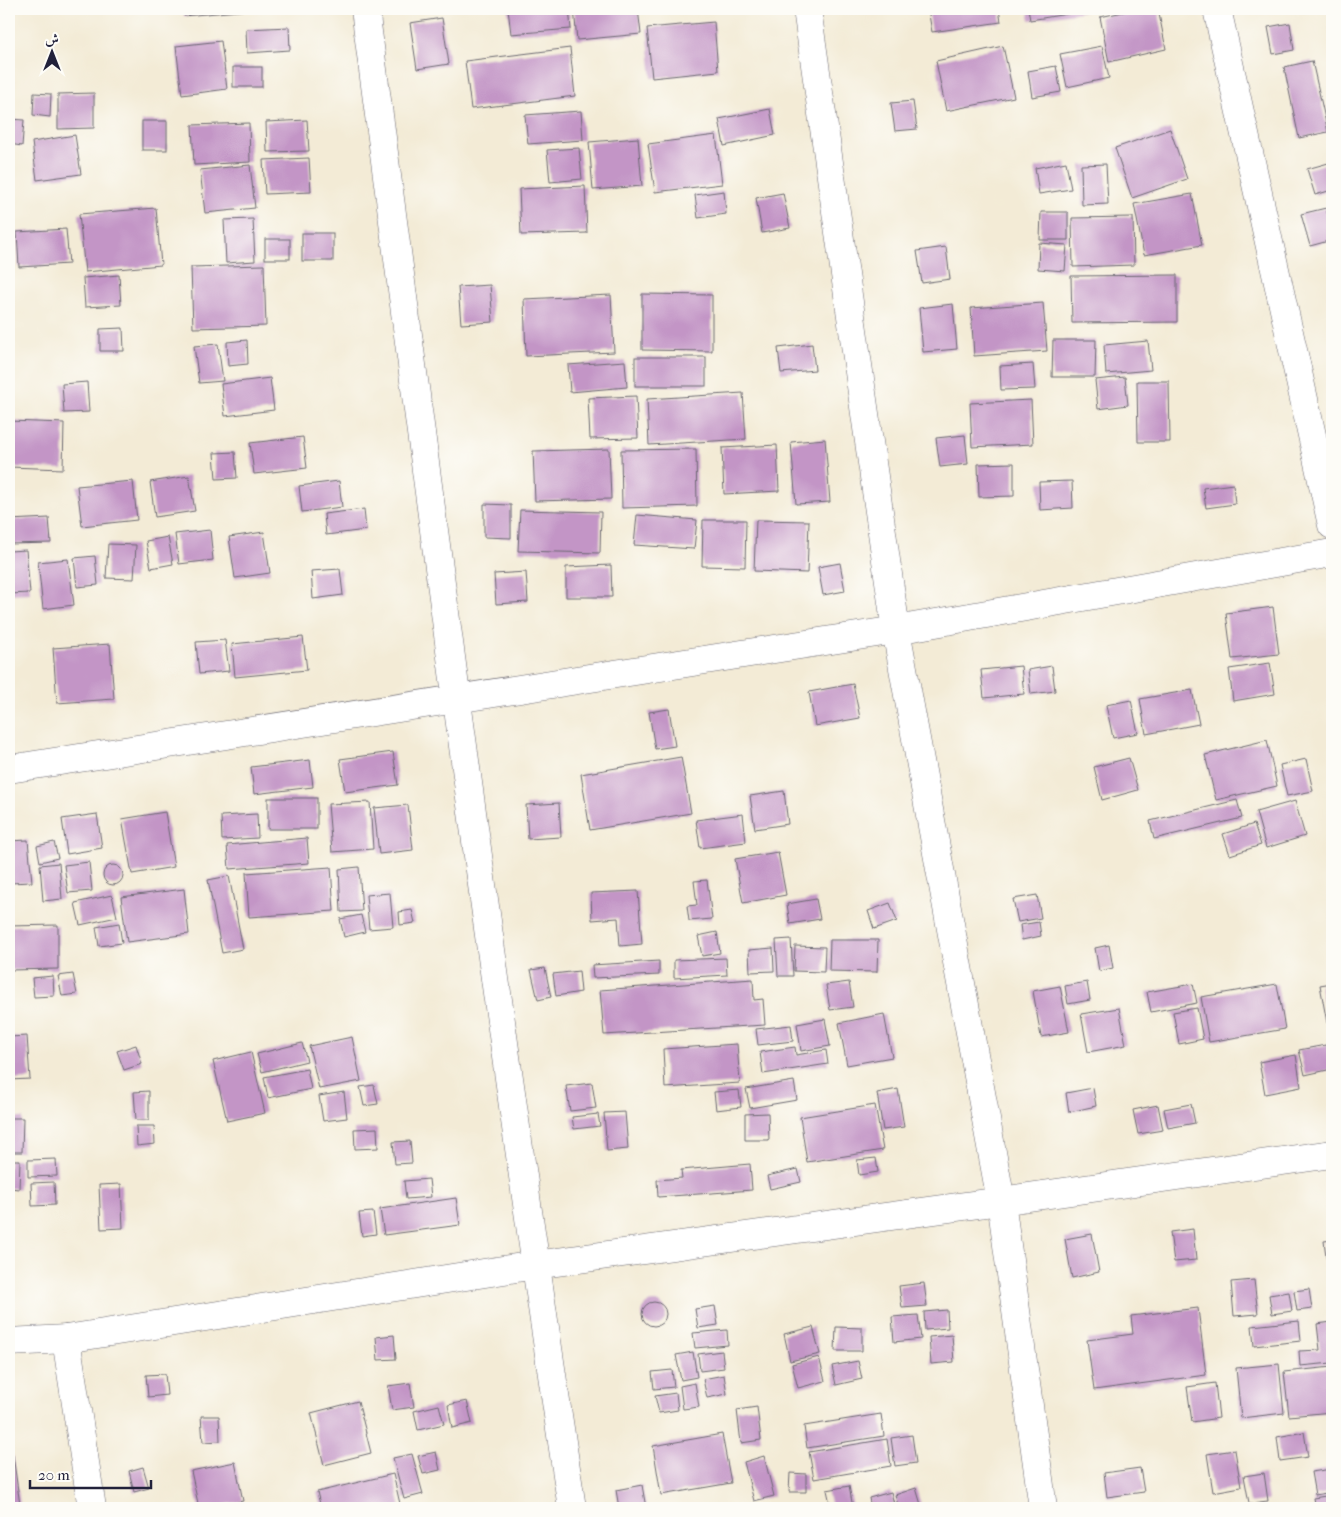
<svg xmlns="http://www.w3.org/2000/svg" width="1341" height="1517" font-family="'IM FELL French Canon',Amiri,serif">
  <rect width="100%" height="100%" fill="#fdfcf7"/>
  <filter id="ink" filterUnits="userSpaceOnUse"><feTurbulence type="fractalNoise" baseFrequency=".02" numOctaves="2"/><feDisplacementMap in="SourceGraphic" scale="10" xChannelSelector="R" yChannelSelector="G"/><feConvolveMatrix kernelMatrix="1 2 1 2 8 2 1 2 1" color-interpolation-filters="sRGB"/></filter>
  <filter id="wash" filterUnits="userSpaceOnUse"><feTurbulence type="fractalNoise" baseFrequency=".0096" numOctaves="4" result="noise"/><feDisplacementMap in="SourceGraphic" scale="20" xChannelSelector="R" yChannelSelector="G"/><feGaussianBlur stdDeviation="1.12" result="paint"/><feColorMatrix in="noise" values="0 0 0 0 0 0 0 0 0 0 0 0 0 0 0 0 0 1.4 0 .05"/><feComposite in="paint" operator="in"/></filter>
  <g filter="url(#wash)">
    <rect width="100%" height="100%" fill="#f3ebd6"/>
    <g id="blocks">
      <!-- building -->
      <g fill="#c395c6">
        <polygon points="183,9 249,9 249,10 184,16"/>
        <polygon points="508,9 569,9 571,29 511,34"/>
        <polygon points="574,9 638,9 641,34 577,40"/>
        <polygon points="928,9 999,9 1001,22 932,32"/>
        <polygon points="1028,9 1092,9 1092,10 1030,20"/>
        <polygon points="1137,9 1158,9 1166,49 1109,62 1100,17"/>
        <polygon points="442,18 449,64 417,69 410,23"/>
        <polygon points="714,22 718,71 652,78 647,28"/>
        <polygon points="1290,23 1294,50 1273,54 1268,27"/>
        <polygon points="289,27 290,50 247,53 246,29"/>
        <polygon points="221,41 227,89 182,95 176,46"/>
        <polygon points="1003,46 1014,97 946,111 936,61"/>
        <polygon points="1102,46 1109,78 1067,87 1060,54"/>
        <polygon points="570,48 575,96 471,109 465,61"/>
        <polygon points="1312,61 1328,132 1299,138 1284,67"/>
        <polygon points="1056,66 1061,92 1032,97 1028,71"/>
        <rect x="233" y="67" width="29" height="20"/>
        <polygon points="34,93 51,94 50,117 33,115"/>
        <polygon points="94,93 94,128 58,129 58,94"/>
        <polygon points="913,101 917,129 895,131 891,103"/>
        <polygon points="770,109 775,135 724,146 719,119"/>
        <polygon points="581,111 583,140 528,144 525,115"/>
        <polygon points="9,119 24,120 22,146 9,144"/>
        <polygon points="307,120 309,151 267,152 266,122"/>
        <rect x="142" y="121" width="25" height="29"/>
        <polygon points="249,123 250,162 194,165 192,125"/>
        <polygon points="1170,129 1187,179 1132,198 1115,148"/>
        <polygon points="75,135 81,174 37,180 32,142"/>
        <polygon points="716,135 722,184 655,192 648,144"/>
        <polygon points="638,138 642,186 593,190 589,142"/>
        <polygon points="579,148 582,179 550,182 547,150"/>
        <polygon points="309,158 311,192 265,194 263,160"/>
        <polygon points="1066,162 1071,189 1039,194 1035,168"/>
        <polygon points="1332,162 1332,190 1315,195 1307,169"/>
        <polygon points="1106,164 1108,204 1082,205 1081,165"/>
        <polygon points="250,165 255,208 205,213 200,170"/>
        <polygon points="585,186 587,233 521,235 519,189"/>
        <polygon points="724,191 726,214 698,218 695,195"/>
        <polygon points="783,193 790,228 762,233 756,198"/>
        <polygon points="1192,194 1202,245 1144,255 1134,204"/>
        <polygon points="156,208 161,265 85,272 79,214"/>
        <polygon points="1326,208 1332,232 1332,240 1310,246 1301,214"/>
        <polygon points="1041,212 1068,212 1068,240 1040,240"/>
        <polygon points="1133,217 1134,265 1073,267 1072,218"/>
        <polygon points="9,219 11,219 13,249 9,249"/>
        <polygon points="253,219 255,261 226,263 224,220"/>
        <polygon points="66,229 69,264 19,267 17,232"/>
        <rect x="302" y="233" width="31" height="28"/>
        <rect x="265" y="239" width="25" height="20"/>
        <polygon points="1039,243 1067,245 1065,271 1038,269"/>
        <polygon points="946,247 950,279 922,283 917,251"/>
        <polygon points="264,265 266,326 193,328 191,267"/>
        <polygon points="119,275 121,305 85,307 83,278"/>
        <polygon points="1177,275 1177,322 1072,323 1071,276"/>
        <polygon points="490,285 493,322 461,324 458,287"/>
        <polygon points="642,294 712,295 712,351 642,350"/>
        <polygon points="611,295 614,352 526,356 524,299"/>
        <polygon points="1043,303 1047,351 974,356 971,308"/>
        <polygon points="953,304 957,349 923,352 919,308"/>
        <polygon points="123,328 124,351 100,351 100,329"/>
        <polygon points="247,340 248,364 228,366 227,342"/>
        <polygon points="1053,340 1096,340 1095,377 1052,377"/>
        <polygon points="1148,341 1151,370 1106,374 1104,345"/>
        <polygon points="218,344 223,381 199,383 194,346"/>
        <polygon points="812,344 815,370 781,373 778,348"/>
        <rect x="635" y="357" width="71" height="29"/>
        <polygon points="625,361 627,387 570,392 568,365"/>
        <polygon points="1033,364 1035,389 1001,390 1000,366"/>
        <polygon points="1125,377 1128,405 1098,409 1095,380"/>
        <polygon points="270,378 274,410 225,416 221,384"/>
        <polygon points="1137,381 1169,381 1170,442 1138,442"/>
        <polygon points="87,382 89,412 64,413 62,384"/>
        <polygon points="743,393 746,439 649,445 647,399"/>
        <polygon points="636,396 638,438 590,439 588,398"/>
        <polygon points="1031,400 1033,444 972,447 970,403"/>
        <polygon points="9,421 64,423 63,469 9,467"/>
        <polygon points="965,435 968,464 940,467 936,438"/>
        <polygon points="303,437 307,468 254,474 250,443"/>
        <polygon points="825,439 830,502 796,504 791,442"/>
        <polygon points="777,445 779,491 724,494 722,448"/>
        <polygon points="609,449 611,499 535,501 533,451"/>
        <polygon points="696,449 697,506 622,508 621,450"/>
        <polygon points="235,452 237,478 216,479 214,453"/>
        <polygon points="1014,463 1014,496 979,497 978,464"/>
        <polygon points="189,476 195,511 155,517 150,482"/>
        <polygon points="133,481 137,520 82,526 77,486"/>
        <polygon points="339,481 342,507 302,512 299,486"/>
        <polygon points="1072,481 1073,508 1040,510 1039,482"/>
        <polygon points="1233,484 1235,504 1206,508 1203,488"/>
        <polygon points="484,504 511,505 511,538 484,537"/>
        <polygon points="364,509 366,530 326,535 324,514"/>
        <polygon points="520,510 601,512 600,553 518,551"/>
        <polygon points="637,515 697,520 694,549 634,545"/>
        <polygon points="49,518 51,543 9,544 9,520"/>
        <polygon points="703,520 746,520 745,567 702,566"/>
        <polygon points="756,520 809,521 807,573 754,571"/>
        <polygon points="210,530 213,560 179,564 175,534"/>
        <polygon points="264,532 270,573 235,578 229,537"/>
        <polygon points="168,537 173,564 151,568 146,541"/>
        <polygon points="108,544 136,545 134,579 106,578"/>
        <polygon points="26,550 30,593 9,594 9,551"/>
        <polygon points="95,556 98,585 77,587 74,558"/>
        <polygon points="68,559 74,605 43,609 38,562"/>
        <polygon points="840,563 845,591 823,595 818,567"/>
        <polygon points="611,565 612,597 566,597 566,567"/>
        <polygon points="340,569 343,595 313,599 311,571"/>
        <polygon points="526,572 528,602 496,604 494,574"/>
        <polygon points="1273,607 1279,654 1232,659 1226,613"/>
        <polygon points="303,637 307,670 235,677 232,644"/>
        <polygon points="225,640 229,671 199,674 196,642"/>
        <polygon points="110,644 114,699 57,703 53,648"/>
        <polygon points="1270,663 1275,694 1233,701 1229,669"/>
        <polygon points="1021,666 1024,694 984,698 981,670"/>
        <polygon points="1052,666 1055,691 1031,694 1028,670"/>
        <polygon points="853,684 860,718 815,726 809,692"/>
        <polygon points="1192,690 1199,724 1146,734 1140,699"/>
        <polygon points="1131,700 1138,733 1113,738 1106,705"/>
        <polygon points="669,709 675,746 655,749 649,712"/>
        <polygon points="1267,740 1277,786 1216,800 1205,755"/>
        <polygon points="393,752 398,785 345,792 340,759"/>
        <polygon points="681,757 691,813 590,830 581,774"/>
        <polygon points="1129,758 1138,790 1102,800 1094,767"/>
        <polygon points="1306,759 1313,791 1287,796 1280,765"/>
        <polygon points="310,760 313,787 254,794 251,767"/>
        <polygon points="784,791 788,824 755,829 750,796"/>
        <rect x="268" y="798" width="49" height="31"/>
        <polygon points="1237,800 1242,818 1154,839 1150,821"/>
        <polygon points="1295,801 1305,836 1266,848 1256,812"/>
        <polygon points="370,802 373,849 332,852 328,804"/>
        <polygon points="559,803 561,837 528,839 526,805"/>
        <polygon points="408,805 413,850 379,854 374,808"/>
        <polygon points="165,812 174,867 132,874 122,819"/>
        <polygon points="97,814 102,848 67,854 62,819"/>
        <polygon points="257,814 258,838 222,840 221,816"/>
        <polygon points="743,814 746,842 700,848 696,820"/>
        <polygon points="1254,824 1261,845 1230,855 1223,834"/>
        <polygon points="307,838 309,863 229,869 227,845"/>
        <polygon points="28,840 32,882 9,883 9,841"/>
        <polygon points="54,842 58,858 40,862 37,846"/>
        <polygon points="778,852 786,895 743,903 735,859"/>
        <polygon points="89,862 92,891 68,893 64,865"/>
        <polygon points="59,863 62,899 43,901 40,865"/>
        <circle cx="113" cy="875" r="10"/>
        <polygon points="331,867 334,911 249,917 246,873"/>
        <polygon points="359,867 362,911 341,912 339,869"/>
        <polygon points="229,876 243,949 222,953 208,880"/>
        <polygon points="707,880 712,919 689,921 687,906 697,905 694,881"/>
        <polygon points="184,889 189,934 127,942 121,897"/>
        <polygon points="638,891 642,944 620,946 618,918 592,920 591,893"/>
        <polygon points="390,893 393,927 369,929 366,895"/>
        <polygon points="112,895 117,917 80,925 75,903"/>
        <polygon points="1037,895 1041,918 1018,922 1013,899"/>
        <polygon points="816,899 820,919 790,924 787,904"/>
        <polygon points="890,903 897,921 874,929 868,911"/>
        <polygon points="412,910 415,923 400,925 399,912"/>
        <polygon points="361,915 365,932 344,937 340,919"/>
        <polygon points="1039,922 1041,936 1022,940 1020,925"/>
        <polygon points="119,923 122,943 99,946 96,927"/>
        <polygon points="58,925 58,969 9,970 9,926"/>
        <polygon points="717,932 720,953 702,956 698,936"/>
        <polygon points="791,939 793,976 778,976 776,940"/>
        <polygon points="830,940 878,940 877,972 829,971"/>
        <polygon points="1109,945 1113,968 1099,971 1095,948"/>
        <polygon points="795,946 825,947 824,972 794,971"/>
        <polygon points="773,948 774,971 750,972 749,950"/>
        <polygon points="726,958 727,975 674,978 674,960"/>
        <polygon points="659,961 659,975 593,978 592,965"/>
        <polygon points="545,968 551,997 538,1000 531,970"/>
        <polygon points="579,971 581,992 556,996 553,974"/>
        <polygon points="73,974 77,994 62,996 58,976"/>
        <polygon points="53,976 54,996 34,997 32,978"/>
        <polygon points="753,979 754,1000 763,999 765,1025 604,1035 600,990"/>
        <polygon points="849,982 853,1007 830,1010 826,985"/>
        <polygon points="1087,982 1090,1000 1068,1004 1065,986"/>
        <polygon points="1332,983 1332,1022 1327,1023 1320,985"/>
        <polygon points="1193,984 1197,1003 1151,1012 1147,992"/>
        <polygon points="1277,984 1285,1029 1209,1042 1201,997"/>
        <polygon points="1060,986 1069,1032 1041,1037 1033,991"/>
        <polygon points="1119,1008 1126,1045 1088,1052 1081,1014"/>
        <polygon points="1197,1008 1203,1039 1179,1044 1173,1012"/>
        <polygon points="884,1014 892,1057 847,1065 839,1023"/>
        <polygon points="825,1019 830,1046 801,1051 797,1024"/>
        <polygon points="791,1025 793,1041 758,1045 756,1029"/>
        <polygon points="27,1036 30,1079 9,1080 9,1037"/>
        <polygon points="352,1037 361,1081 319,1089 309,1046"/>
        <polygon points="302,1043 307,1061 262,1072 257,1054"/>
        <polygon points="737,1044 740,1083 665,1088 663,1049"/>
        <polygon points="1331,1044 1332,1069 1305,1075 1299,1050"/>
        <polygon points="136,1045 142,1064 124,1070 117,1051"/>
        <polygon points="795,1047 796,1055 826,1050 828,1064 763,1074 760,1052"/>
        <polygon points="251,1052 265,1113 227,1121 213,1061"/>
        <polygon points="1296,1055 1301,1087 1265,1094 1259,1062"/>
        <polygon points="307,1069 311,1089 268,1098 264,1077"/>
        <polygon points="794,1081 797,1100 750,1108 746,1089"/>
        <polygon points="592,1083 596,1108 570,1111 566,1086"/>
        <polygon points="374,1085 378,1104 364,1106 360,1087"/>
        <polygon points="1093,1088 1096,1106 1069,1112 1066,1093"/>
        <polygon points="898,1089 904,1127 883,1130 877,1093"/>
        <polygon points="739,1090 741,1107 716,1110 714,1092"/>
        <polygon points="149,1091 149,1120 136,1120 134,1092"/>
        <polygon points="344,1092 347,1118 323,1121 319,1096"/>
        <polygon points="1191,1104 1195,1123 1168,1128 1164,1109"/>
        <polygon points="875,1105 883,1150 807,1162 800,1117"/>
        <polygon points="1158,1105 1163,1130 1138,1134 1133,1110"/>
        <polygon points="625,1112 628,1149 607,1151 604,1113"/>
        <polygon points="768,1113 769,1140 745,1140 745,1114"/>
        <polygon points="598,1114 600,1126 574,1129 572,1117"/>
        <polygon points="9,1118 23,1118 22,1152 9,1152"/>
        <polygon points="136,1126 154,1126 155,1144 137,1146"/>
        <polygon points="377,1128 378,1148 355,1149 354,1129"/>
        <polygon points="410,1141 412,1163 395,1164 393,1142"/>
        <polygon points="876,1158 878,1172 859,1175 857,1160"/>
        <polygon points="56,1159 57,1176 28,1177 28,1160"/>
        <polygon points="9,1160 20,1160 19,1189 9,1188"/>
        <polygon points="750,1164 752,1190 658,1197 657,1180 682,1178 681,1170"/>
        <polygon points="798,1169 801,1182 770,1189 767,1176"/>
        <polygon points="429,1179 431,1197 406,1199 404,1181"/>
        <polygon points="54,1182 55,1205 32,1206 31,1183"/>
        <polygon points="121,1184 123,1228 101,1229 99,1185"/>
        <polygon points="456,1198 460,1225 384,1235 380,1209"/>
        <polygon points="373,1212 376,1234 362,1236 359,1213"/>
        <polygon points="1193,1229 1196,1260 1174,1262 1170,1232"/>
        <polygon points="1092,1234 1099,1272 1072,1278 1065,1239"/>
        <polygon points="1332,1240 1332,1278 1329,1278 1324,1241"/>
        <polygon points="1254,1280 1258,1314 1234,1316 1231,1282"/>
        <polygon points="924,1283 927,1306 902,1308 899,1286"/>
        <polygon points="1309,1289 1312,1309 1297,1311 1294,1291"/>
        <polygon points="1289,1292 1292,1311 1272,1314 1269,1295"/>
        <circle cx="654" cy="1314" r="12"/>
        <polygon points="715,1306 718,1325 698,1328 695,1309"/>
        <polygon points="1198,1308 1206,1375 1094,1390 1087,1340 1133,1334 1131,1316"/>
        <polygon points="947,1310 948,1328 925,1330 924,1312"/>
        <polygon points="918,1315 921,1339 894,1342 892,1317"/>
        <polygon points="1299,1321 1301,1341 1254,1346 1252,1326"/>
        <polygon points="1332,1322 1332,1363 1300,1366 1299,1351 1320,1350 1317,1324"/>
        <polygon points="813,1327 820,1354 790,1361 784,1334"/>
        <polygon points="836,1327 862,1328 862,1351 835,1351"/>
        <polygon points="727,1330 728,1345 695,1348 693,1333"/>
        <polygon points="394,1335 396,1359 378,1360 376,1337"/>
        <polygon points="952,1335 954,1362 931,1364 929,1337"/>
        <polygon points="722,1351 724,1368 700,1371 698,1354"/>
        <polygon points="693,1352 697,1377 681,1380 676,1355"/>
        <polygon points="819,1357 825,1381 798,1388 792,1364"/>
        <polygon points="858,1361 862,1379 836,1385 832,1366"/>
        <polygon points="1279,1364 1284,1413 1241,1418 1236,1368"/>
        <polygon points="1332,1367 1332,1412 1289,1416 1284,1372"/>
        <polygon points="672,1370 674,1387 654,1389 652,1372"/>
        <polygon points="165,1374 167,1395 148,1397 146,1375"/>
        <polygon points="724,1375 727,1394 707,1398 703,1379"/>
        <polygon points="410,1383 414,1407 392,1410 388,1386"/>
        <polygon points="695,1383 699,1407 683,1409 680,1386"/>
        <polygon points="1215,1383 1219,1418 1192,1422 1187,1387"/>
        <polygon points="676,1393 678,1410 659,1413 655,1396"/>
        <polygon points="358,1401 371,1453 324,1465 311,1413"/>
        <polygon points="467,1401 472,1423 452,1428 448,1405"/>
        <polygon points="439,1405 444,1424 418,1430 414,1411"/>
        <polygon points="757,1407 761,1440 741,1443 737,1410"/>
        <polygon points="881,1414 884,1436 807,1448 804,1426"/>
        <polygon points="201,1416 219,1416 220,1441 203,1442"/>
        <polygon points="1304,1432 1308,1457 1280,1461 1277,1437"/>
        <polygon points="722,1434 731,1483 661,1495 653,1446"/>
        <polygon points="912,1435 916,1463 895,1466 891,1438"/>
        <polygon points="887,1439 891,1466 814,1479 809,1452"/>
        <polygon points="1235,1450 1241,1487 1213,1492 1207,1454"/>
        <polygon points="436,1452 440,1470 423,1474 418,1456"/>
        <polygon points="412,1454 423,1494 404,1499 393,1458"/>
        <polygon points="13,1455 20,1505 9,1507 9,1456"/>
        <polygon points="764,1456 774,1496 754,1501 744,1462"/>
        <polygon points="235,1462 243,1501 210,1508 199,1508 191,1471"/>
        <polygon points="143,1467 149,1488 134,1492 129,1471"/>
        <polygon points="1140,1468 1144,1492 1107,1497 1104,1473"/>
        <polygon points="1332,1469 1332,1492 1315,1495 1311,1472"/>
        <polygon points="790,1473 806,1474 806,1492 789,1492"/>
        <polygon points="1264,1473 1268,1501 1249,1503 1244,1476"/>
        <polygon points="393,1474 401,1508 321,1508 317,1492"/>
        <polygon points="642,1485 646,1508 619,1508 616,1490"/>
        <polygon points="849,1486 853,1508 831,1508 827,1490"/>
        <polygon points="916,1488 922,1508 899,1508 895,1495"/>
        <polygon points="891,1492 895,1508 871,1508 869,1498"/>
        <polygon points="1332,1495 1332,1508 1315,1508 1313,1498"/>
      </g>
    </g>
  </g>
  <g filter="url(#ink)">
    <use href="#blocks" fill-opacity="0" stroke="#6b6871" stroke-width="1"/>
    <g fill="none" stroke-linecap="round" stroke-linejoin="round">
      <defs>
        <g id="minor">
          <path d="M365,9C431,509 496,1009 572,1508"/>
          <polyline points="807,9 896,630 1001,1201 1043,1508"/>
          <polyline points="1217,9 1332,525"/>
          <polyline points="9,769 896,630 1332,553"/>
          <polyline points="66,1339 535,1265 1001,1201 1332,1154"/>
          <polyline points="9,1342 66,1339 92,1508"/>
        </g>
      </defs>
      <!-- minor casing -->
      <use href="#minor" stroke="#6b6871" stroke-width="29"/>
      <!-- minor -->
      <use href="#minor" stroke="#fff" stroke-width="28"/>
    </g>
  </g>
  <!-- margin -->
  <rect width="1341" height="1517" fill="none" stroke="#fdfcf7" stroke-width="30"/>
  <!-- north arrow -->
  <g transform="translate(52 52)" stroke="#fdfcf7" stroke-width="4" paint-order="stroke">
  <path d="M0-4L9 19L0 12L-9 19Z" fill="#22223b"/>
  <text y="-8" font-size="14" font-weight="bold" text-anchor="middle" fill="#22223b">ش</text>
  </g>
  <!-- scale -->
  <path d="M30 1480v8h121v-8" fill="none" stroke="#22223b" stroke-width="2.5"/>
  <text x="38" y="1480" font-size="15" fill="#22223b" stroke="#fdfcf7" stroke-width="4" paint-order="stroke">20 m</text>
</svg>
